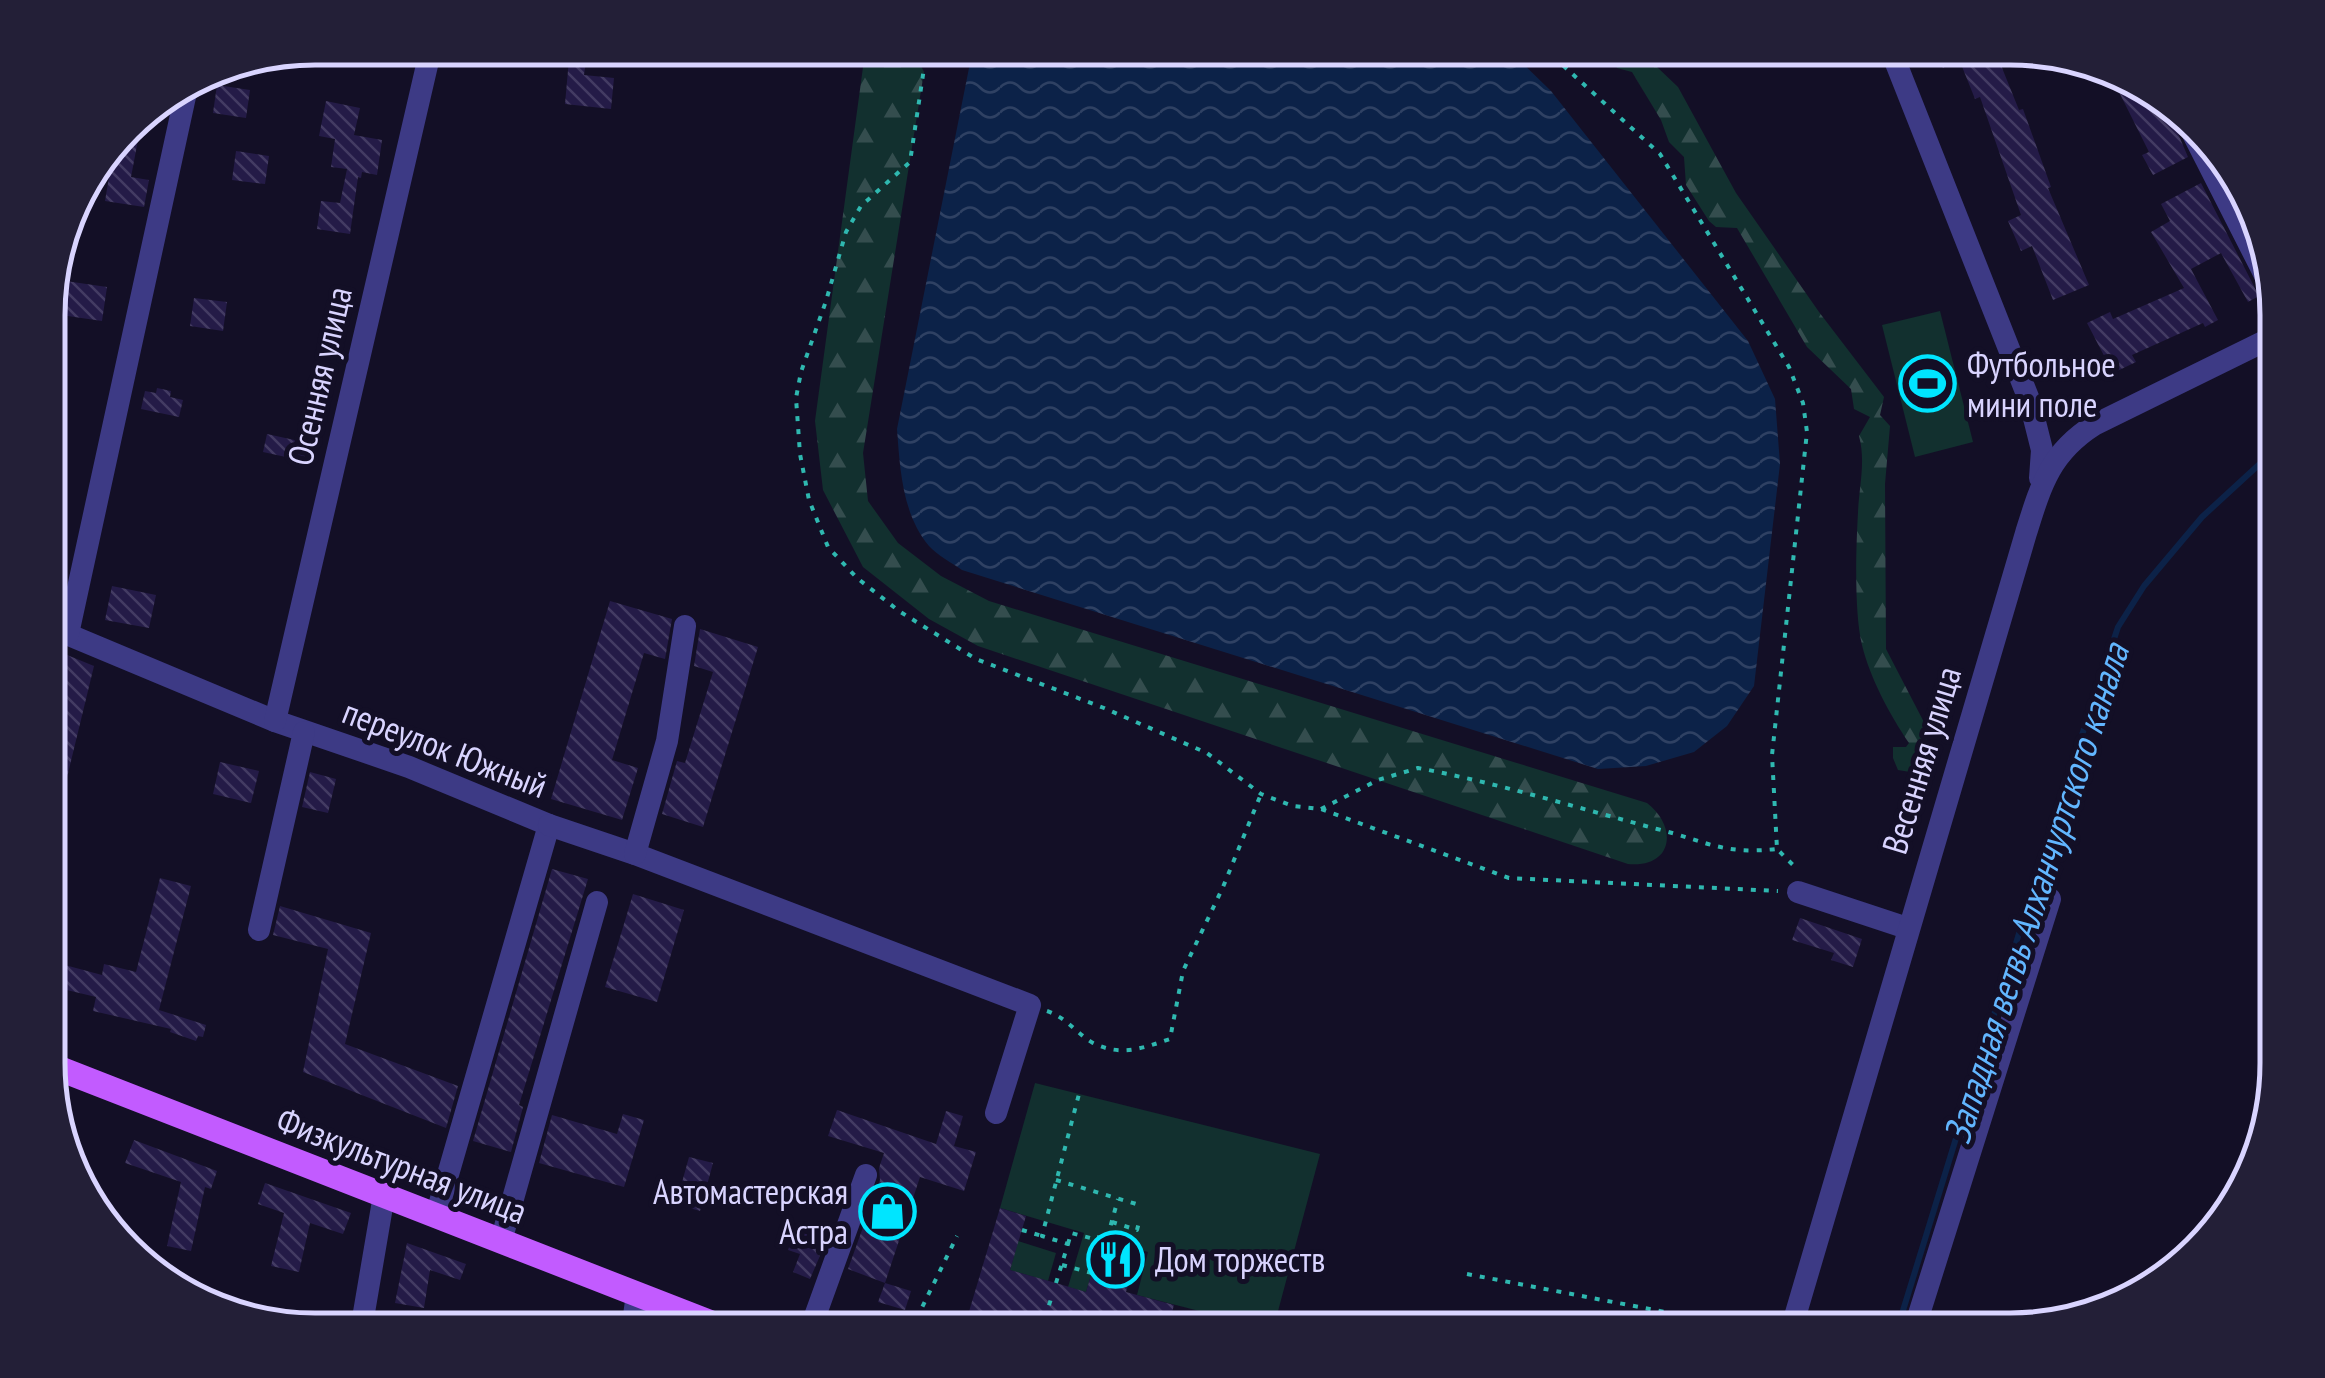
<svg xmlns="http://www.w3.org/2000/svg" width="2325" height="1378" font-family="'PT Sans Narrow',sans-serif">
  <defs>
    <pattern id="forest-firs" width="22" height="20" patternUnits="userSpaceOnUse" patternTransform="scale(2.5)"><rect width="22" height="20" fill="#12302f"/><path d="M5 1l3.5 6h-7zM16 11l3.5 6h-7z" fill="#344d4e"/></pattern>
    <pattern id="water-waves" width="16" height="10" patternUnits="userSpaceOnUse" patternTransform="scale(2.5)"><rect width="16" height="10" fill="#0c2248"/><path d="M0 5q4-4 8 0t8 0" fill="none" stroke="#2f4163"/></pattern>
    <pattern id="building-back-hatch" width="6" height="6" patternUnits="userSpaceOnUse" patternTransform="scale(2.5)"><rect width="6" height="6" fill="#241b47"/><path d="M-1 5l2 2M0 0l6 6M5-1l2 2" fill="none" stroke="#433b63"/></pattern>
  </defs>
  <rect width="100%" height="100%" fill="#130f26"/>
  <!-- grass -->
  <g fill="#12302f">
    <polygon points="1940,311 1973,442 1915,457 1882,325"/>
    <polygon points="1035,1083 1320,1154 1273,1330 1137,1295 1148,1252 1102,1239 1086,1292 1068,1287 1084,1233 1000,1208"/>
    <polygon points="1018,1241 1056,1253 1048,1281 1010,1270"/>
  </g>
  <!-- forest -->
  <g fill="url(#forest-firs)">
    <path d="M879,48H912L924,72L863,453L868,501L898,543L941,576L989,601L1647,803C1679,828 1672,868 1628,864L978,646L929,619L863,567L823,490L815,421L864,60Z"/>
    <path d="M1581,48H1637L1678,87L1736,193L1819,312L1884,397L1880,415L1890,426L1885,484L1886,649L1928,730L1923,774L1898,770L1893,758V747H1906L1909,743C1890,715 1870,678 1862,645C1854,611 1856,548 1858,513C1859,486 1866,462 1859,436L1870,417L1854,409L1851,389L1807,347L1737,228L1716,227L1709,221L1686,185L1684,157L1669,142L1661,120L1632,72L1617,68L1612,53Z"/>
  </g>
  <!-- water -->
  <path fill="url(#water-waves)" d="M973,48H1506L1510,51L1551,91L1748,341L1775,399L1780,464L1754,686L1727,726L1694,752L1646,766L1598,769L962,570C952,563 937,555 929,546C902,514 900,468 897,429Z"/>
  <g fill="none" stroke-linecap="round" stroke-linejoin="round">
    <!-- stream -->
    <g stroke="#0c2248" stroke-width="6">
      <polyline points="2061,798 2118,627 2144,586 2202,517 2277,448"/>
      <polyline points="1897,1330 2057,810"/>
    </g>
  </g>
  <!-- building -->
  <g fill="url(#building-back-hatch)">
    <polygon points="570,48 588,48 584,75 614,78 611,109 565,104"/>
    <polygon points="1931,48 1994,48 2019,110 2023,109 2051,187 2048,188 2089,285 2053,300 2032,246 2021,251 2008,221 2021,215 1980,97 1975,99 1959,59 1943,68"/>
    <polygon points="2110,74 2144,84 2165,103 2188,157 2153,175 2142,155 2149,152"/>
    <polygon points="217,85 250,90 246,118 213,113"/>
    <polygon points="326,101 360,108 354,135 382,140 377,175 362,172 361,178 358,177 350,234 317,229 321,201 340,203 347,169 331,167 335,139 319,136"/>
    <polygon points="121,137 138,140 131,177 149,180 144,207 105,201 111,165 100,163"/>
    <polygon points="236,151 269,156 265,184 232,180"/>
    <polygon points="2201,183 2259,296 2248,302 2221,253 2191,269 2218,320 2205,327 2203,323 2132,355 2136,362 2113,373 2087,323 2110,312 2113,319 2184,288 2151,232 2170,221 2161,204"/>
    <polygon points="59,280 107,287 102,321 54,314"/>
    <polygon points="194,298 227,302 223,331 190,326"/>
    <polygon points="157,388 171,391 170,397 183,400 179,417 141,409 145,391 156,393"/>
    <polygon points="267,434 308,443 304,461 263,452"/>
    <polygon points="112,586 156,595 149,628 105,620"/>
    <polygon points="610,601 672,619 665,659 644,653 612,760 638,768 622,820 551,799"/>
    <polygon points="700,629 758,647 703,827 662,814 677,761 685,763 713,672 694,666"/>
    <polygon points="50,648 94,666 56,823 50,822 50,731 59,694 50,681"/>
    <polygon points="220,762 259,771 251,803 213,794"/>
    <polygon points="310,772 336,779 328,813 302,807"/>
    <polygon points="552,869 588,879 519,1105 523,1107 511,1152 473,1141"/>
    <polygon points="160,878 191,886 159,1010 206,1025 203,1037 198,1036 196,1041 170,1032 171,1029 93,1011 96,997 50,986 50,961 102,975 104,964 136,972"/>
    <polygon points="633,894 684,910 657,1002 605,987"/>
    <polygon points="280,906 371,933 345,1044 458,1086 446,1128 303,1072 328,949 273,935"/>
    <polygon points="1800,918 1862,939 1853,967 1831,960 1834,953 1792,940"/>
    <polygon points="837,1110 936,1144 946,1111 963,1116 954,1146 976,1152 964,1191 920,1177 885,1283 848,1269 880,1180 879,1168 884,1153 828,1136"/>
    <polygon points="623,1114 644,1120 624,1187 539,1163 552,1115 617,1134"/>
    <polygon points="134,1140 217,1171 211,1189 205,1187 191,1251 167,1246 181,1182 125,1163"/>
    <polygon points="689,1157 713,1163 700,1211 676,1204"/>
    <polygon points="265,1183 351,1213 343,1234 310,1223 299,1272 271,1266 284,1213 258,1204"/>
    <polygon points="1000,1208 1026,1216 1010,1270 1056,1283 1086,1292 1102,1238 1139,1249 1126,1292 1174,1305 1167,1330 983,1330 965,1325"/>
    <polygon points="796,1227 828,1237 810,1279 793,1272 800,1254 788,1250"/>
    <polygon points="407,1243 466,1264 460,1280 430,1270 424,1308 395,1303"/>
    <polygon points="885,1283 911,1291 905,1310 878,1302"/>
  </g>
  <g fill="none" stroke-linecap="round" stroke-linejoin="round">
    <!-- path -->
    <g stroke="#2fb8b0" stroke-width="4" stroke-dasharray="5 8" stroke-linecap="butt">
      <polyline points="927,48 910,162 861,206 846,232 826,301 801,372 796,398 800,454 809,500 828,547 857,578 899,611 976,659 1104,708 1207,753 1261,794 1293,806 1321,809 1509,878 1778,891"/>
      <polyline points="1544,48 1660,154 1789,367 1803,403 1807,432 1772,755 1777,849 1798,870"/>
      <path d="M1321,809L1378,780L1418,768C1498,783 1578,808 1657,829C1706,841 1722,855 1776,849"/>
      <path d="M1047,1011C1067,1018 1076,1033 1093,1043C1121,1057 1143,1048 1170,1039L1183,971L1223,887L1261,794"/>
      <polyline points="1056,1180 1143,1206"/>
      <polyline points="1112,1222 1137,1230 1140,1218"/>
      <polyline points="1022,1230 1042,1236"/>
      <polyline points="1068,1244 1071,1233 1098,1240 1100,1233 1108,1235 1118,1199"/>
      <polyline points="1062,1265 1092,1273"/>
      <polyline points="1467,1274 1759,1330"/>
      <polyline points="1056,1283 1068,1244 1042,1236 1079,1094"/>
      <polyline points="911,1330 957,1236"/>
      <polyline points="1041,1330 1051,1299"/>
    </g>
    <!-- minor -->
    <g stroke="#3d3a85" stroke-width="22">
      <polyline points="1890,48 2030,402 2042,450 2040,478"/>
      <polyline points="2188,124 2277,299"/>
      <polyline points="50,627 275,721 409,767 549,825 436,1216"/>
      <polyline points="68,634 188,83"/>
      <polyline points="275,721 431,48"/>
      <polyline points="549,825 635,854 1030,1005 996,1113"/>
      <polyline points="635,854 667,741 685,626"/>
      <polyline points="1798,892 1907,928"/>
      <polyline points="259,930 304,732"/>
      <polyline points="501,1241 597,902"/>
      <polyline points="361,1330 384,1195"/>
      <polyline points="632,1330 637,1294"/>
      <polyline points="810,1330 866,1175"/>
      <path d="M1791,1330L2026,533C2041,485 2050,453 2094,425L2277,335"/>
      <polyline points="1914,1330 2050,899"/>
    </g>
    <!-- major -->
    <polyline stroke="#c25bff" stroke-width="25" points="50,1065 729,1330"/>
  </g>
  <!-- icons -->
  <defs>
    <symbol id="stadium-ring" viewBox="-11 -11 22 22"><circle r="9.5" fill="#130f26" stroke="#00e5ff" stroke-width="1.5"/><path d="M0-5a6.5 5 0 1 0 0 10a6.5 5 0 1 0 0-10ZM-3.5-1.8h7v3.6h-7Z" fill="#00e5ff"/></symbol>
    <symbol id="shop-ring" viewBox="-11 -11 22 22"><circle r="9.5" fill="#130f26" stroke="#00e5ff" stroke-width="1.5"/><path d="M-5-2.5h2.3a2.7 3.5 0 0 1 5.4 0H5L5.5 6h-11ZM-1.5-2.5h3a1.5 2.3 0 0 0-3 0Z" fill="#00e5ff"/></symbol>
    <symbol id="restaurant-ring" viewBox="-11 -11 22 22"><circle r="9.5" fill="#130f26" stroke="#00e5ff" stroke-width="1.5"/><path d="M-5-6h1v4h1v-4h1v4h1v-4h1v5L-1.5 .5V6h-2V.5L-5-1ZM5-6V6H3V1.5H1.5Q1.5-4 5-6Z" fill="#00e5ff"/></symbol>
  </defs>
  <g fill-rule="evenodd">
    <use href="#stadium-ring" x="1896" y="352" width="63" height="63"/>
    <use href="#shop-ring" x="856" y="1180" width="63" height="63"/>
    <use href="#restaurant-ring" x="1084" y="1228" width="63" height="63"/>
  </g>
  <g text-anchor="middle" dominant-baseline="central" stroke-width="10" stroke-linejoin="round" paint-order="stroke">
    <!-- poi labels -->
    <g font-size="35" fill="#d9d4ff" stroke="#130f26" text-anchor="start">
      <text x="1967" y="364">Футбольное<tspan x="1967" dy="40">мини поле</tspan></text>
      <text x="848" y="1191" text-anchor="end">Автомастерская<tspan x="848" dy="40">Астра</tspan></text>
      <text x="1155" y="1259">Дом торжеств</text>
    </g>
    <!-- street labels -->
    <g font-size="35" fill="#d9d4ff" stroke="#130f26">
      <text transform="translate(319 376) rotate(-77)">Осенняя улица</text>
      <text transform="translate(445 748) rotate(21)">переулок Южный</text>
      <text transform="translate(1921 760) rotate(-73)">Весенняя улица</text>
      <text transform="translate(402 1165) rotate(21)">Физкультурная улица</text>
    </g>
    <!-- water labels -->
    <g font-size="38" font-style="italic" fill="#62b6ff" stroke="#130f26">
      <text transform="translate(2035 893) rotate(-72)">Западная ветвь Алханчуртского канала</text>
    </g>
  </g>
  <!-- crop -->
  <path d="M0 0H2325V1378H0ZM315 65H2010A250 250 0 0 1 2260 315V1063A250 250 0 0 1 2010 1313H315A250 250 0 0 1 65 1063V315A250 250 0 0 1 315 65Z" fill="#231f37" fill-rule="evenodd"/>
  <path fill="none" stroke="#d9d4ff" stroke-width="5" d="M315 65H2010A250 250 0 0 1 2260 315V1063A250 250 0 0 1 2010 1313H315A250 250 0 0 1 65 1063V315A250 250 0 0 1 315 65Z"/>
</svg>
